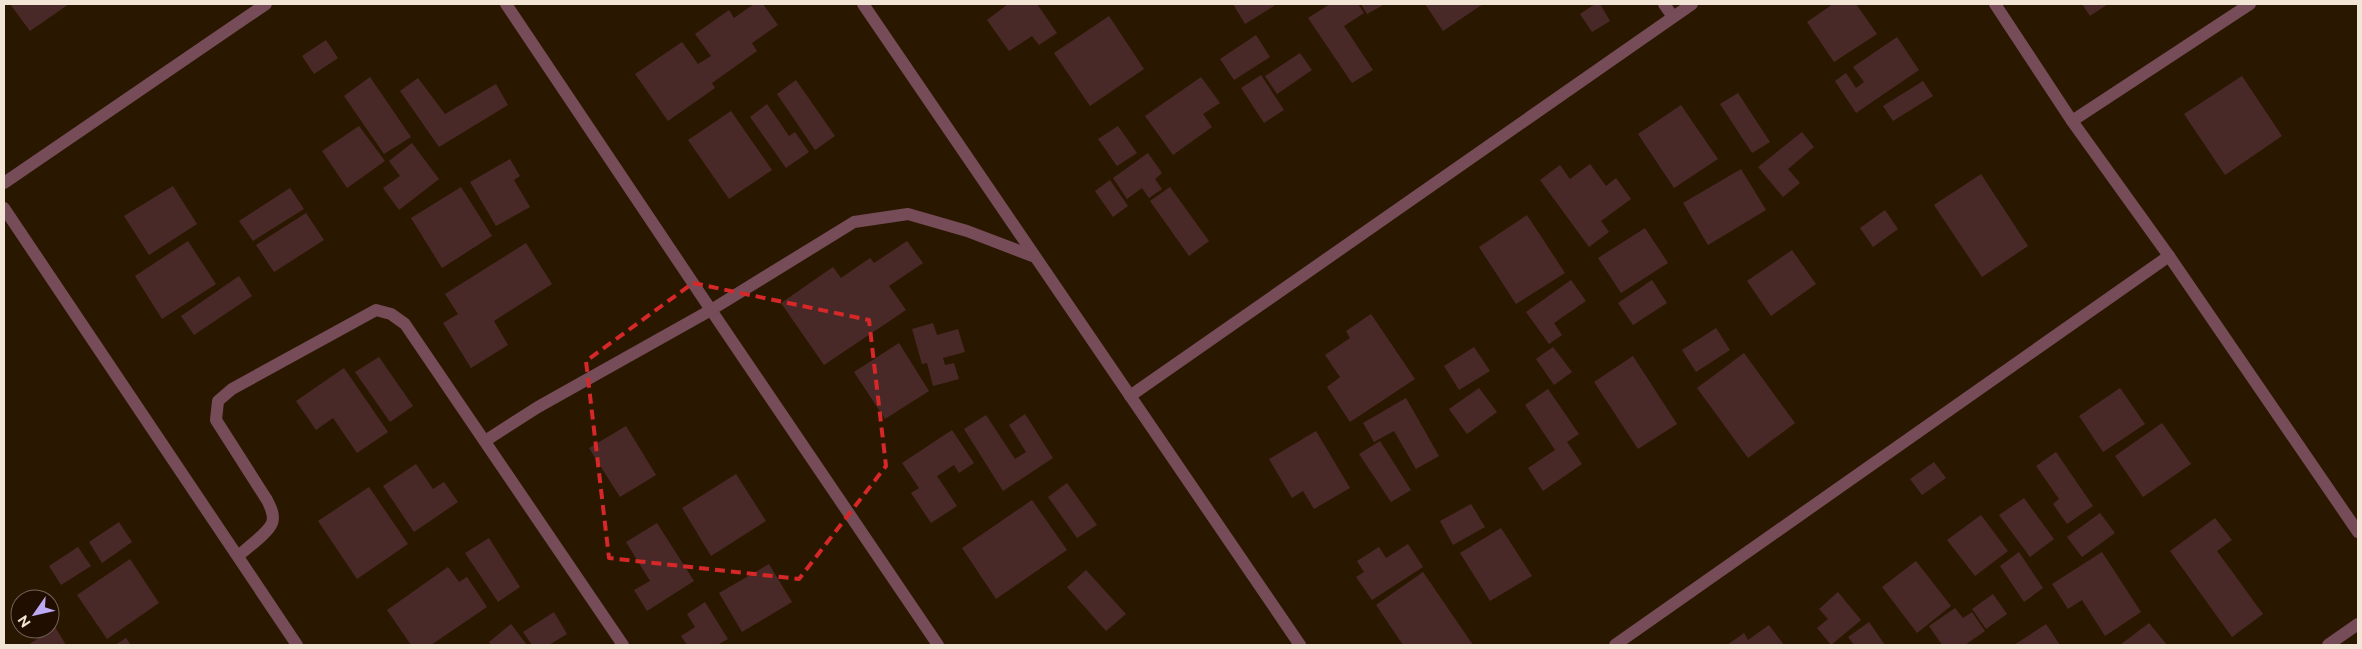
<svg xmlns="http://www.w3.org/2000/svg" width="2362" height="649" font-family="Raleway,sans-serif">
  <rect width="100%" height="100%" fill="#2a1700"/>
  <!-- building -->
  <g fill="#492928">
    <polygon points="10,4 69,4 30,31"/>
    <polygon points="754,4 763,4 778,25 752,43 757,51 712,83 715,88 668,121 635,74 682,42 698,64 711,56 695,34 729,10 734,18"/>
    <polygon points="1008,4 1037,4 1057,33 1039,45 1032,36 1009,51 987,20"/>
    <polygon points="1233,4 1277,4 1245,24"/>
    <polygon points="1330,4 1358,4 1364,13 1344,26 1373,70 1352,83 1308,18"/>
    <polygon points="1361,4 1385,4 1367,14"/>
    <polygon points="1425,4 1483,4 1443,31"/>
    <polygon points="1595,4 1600,4 1610,21 1592,32 1580,14"/>
    <polygon points="1833,4 1856,4 1877,34 1834,62 1807,22"/>
    <polygon points="2082,4 2108,4 2090,16"/>
    <polygon points="1109,16 1144,69 1090,106 1054,53"/>
    <polygon points="1256,35 1270,57 1234,80 1220,59"/>
    <polygon points="1897,37 1919,70 1856,113 1835,81 1846,73 1856,88 1864,82 1853,67"/>
    <polygon points="326,40 338,58 314,74 302,56"/>
    <polygon points="1300,53 1312,70 1277,94 1265,76"/>
    <polygon points="1261,75 1284,110 1264,123 1241,88"/>
    <polygon points="2242,76 2282,136 2225,175 2184,114"/>
    <polygon points="370,77 411,137 384,154 344,96"/>
    <polygon points="1201,77 1220,103 1203,114 1212,127 1173,155 1145,116"/>
    <polygon points="418,78 445,114 496,84 508,105 439,147 400,91"/>
    <polygon points="796,80 835,136 815,150 777,94"/>
    <polygon points="1923,81 1933,96 1893,121 1883,106"/>
    <polygon points="1738,93 1770,142 1752,153 1720,104"/>
    <polygon points="767,104 789,136 795,132 809,152 786,168 750,117"/>
    <polygon points="1681,105 1718,159 1674,188 1638,134"/>
    <polygon points="731,111 772,170 729,199 688,140"/>
    <polygon points="359,126 385,161 347,188 322,151"/>
    <polygon points="1118,126 1137,153 1117,166 1098,139"/>
    <polygon points="1802,132 1814,147 1788,169 1800,183 1783,197 1758,167"/>
    <polygon points="412,143 439,179 399,210 383,188 400,176 389,161"/>
    <polygon points="1148,153 1162,173 1155,179 1162,189 1149,198 1142,188 1127,199 1113,178"/>
    <polygon points="510,159 520,176 514,180 530,207 496,226 470,182"/>
    <polygon points="1590,164 1606,186 1616,178 1631,199 1601,221 1609,232 1589,247 1540,180 1560,165 1570,179"/>
    <polygon points="1741,169 1766,210 1708,245 1683,203"/>
    <polygon points="1981,174 2028,246 1982,277 1934,205"/>
    <polygon points="1110,180 1128,206 1113,217 1095,191"/>
    <polygon points="173,186 197,224 149,255 124,216"/>
    <polygon points="461,187 492,236 442,268 411,218"/>
    <polygon points="1170,187 1209,241 1189,256 1150,201"/>
    <polygon points="290,188 304,209 253,241 239,221"/>
    <polygon points="1885,210 1898,229 1873,247 1860,228"/>
    <polygon points="306,213 324,240 274,272 256,245"/>
    <polygon points="1527,215 1565,273 1516,304 1479,247"/>
    <polygon points="1645,228 1668,263 1621,293 1598,258"/>
    <polygon points="188,241 216,284 162,319 135,276"/>
    <polygon points="907,241 923,263 889,286 906,310 824,365 781,303 833,267 841,278 870,258 874,263"/>
    <polygon points="526,243 552,284 494,321 508,345 471,368 443,323 458,314 445,294"/>
    <polygon points="1792,250 1816,284 1771,316 1747,281"/>
    <polygon points="239,276 252,296 194,335 181,316"/>
    <polygon points="1571,280 1586,301 1554,323 1562,335 1549,344 1526,312"/>
    <polygon points="1652,280 1667,303 1633,325 1618,303"/>
    <polygon points="1371,314 1415,379 1350,422 1327,387 1340,377 1325,355 1350,338 1346,331"/>
    <polygon points="933,323 937,335 958,329 965,352 943,358 945,365 954,363 959,379 933,386 927,363 922,364 912,329"/>
    <polygon points="1716,328 1730,350 1696,372 1682,350"/>
    <polygon points="899,343 929,391 885,419 854,372"/>
    <polygon points="1474,347 1490,371 1459,390 1444,366"/>
    <polygon points="1553,347 1572,372 1554,385 1536,359"/>
    <polygon points="1744,353 1795,423 1748,458 1697,388"/>
    <polygon points="1633,356 1677,424 1638,449 1594,382"/>
    <polygon points="379,357 413,406 390,422 355,372"/>
    <polygon points="344,368 388,432 357,453 333,418 316,430 296,401"/>
    <polygon points="1479,388 1497,412 1467,434 1449,409"/>
    <polygon points="2120,388 2145,424 2103,452 2079,416"/>
    <polygon points="1548,389 1579,434 1567,442 1582,464 1543,491 1528,468 1555,450 1525,405"/>
    <polygon points="1406,398 1439,456 1416,469 1394,431 1374,442 1363,423"/>
    <polygon points="1025,414 1053,458 1003,491 964,429 986,415 1015,459 1026,452 1009,425"/>
    <polygon points="2162,423 2191,464 2143,497 2115,456"/>
    <polygon points="626,426 656,475 620,497 589,448"/>
    <polygon points="952,430 974,463 959,473 954,465 937,476 957,506 931,523 911,493 919,488 902,463"/>
    <polygon points="1316,431 1350,488 1314,509 1303,491 1292,498 1269,459"/>
    <polygon points="1380,441 1411,490 1391,502 1359,454"/>
    <polygon points="2056,452 2093,506 2067,524 2053,504 2059,499 2036,466"/>
    <polygon points="1934,462 1946,478 1922,495 1910,479"/>
    <polygon points="416,464 433,489 444,482 458,502 414,532 383,486"/>
    <polygon points="736,474 766,521 711,556 682,508"/>
    <polygon points="1067,483 1097,525 1077,538 1048,497"/>
    <polygon points="369,487 408,544 357,579 318,521"/>
    <polygon points="2024,498 2054,539 2030,557 1999,515"/>
    <polygon points="1032,500 1067,550 996,599 962,548"/>
    <polygon points="1471,504 1485,527 1453,545 1440,521"/>
    <polygon points="2100,513 2115,533 2082,557 2067,537"/>
    <polygon points="1981,515 2008,551 1975,576 1947,540"/>
    <polygon points="2215,518 2232,540 2217,551 2263,614 2232,637 2170,551"/>
    <polygon points="119,522 132,542 102,563 89,542"/>
    <polygon points="657,523 694,581 647,611 634,590 650,581 626,542"/>
    <polygon points="1501,528 1532,576 1490,601 1460,553"/>
    <polygon points="489,538 520,587 498,602 465,553"/>
    <polygon points="1408,544 1423,567 1372,600 1356,577 1364,572 1357,561 1379,547 1386,558"/>
    <polygon points="78,547 91,566 61,585 49,566"/>
    <polygon points="2019,552 2043,588 2024,602 2000,566"/>
    <polygon points="2102,552 2141,612 2105,636 2082,600 2068,609 2052,584"/>
    <polygon points="130,559 159,603 107,639 77,595"/>
    <polygon points="1916,561 1951,606 1917,633 1882,587"/>
    <polygon points="769,564 792,602 742,632 719,593"/>
    <polygon points="448,567 459,582 467,577 487,607 431,645 411,645 387,610"/>
    <polygon points="1086,570 1126,614 1106,631 1067,587"/>
    <polygon points="1423,572 1473,645 1403,645 1376,605"/>
    <polygon points="1838,592 1861,620 1831,645 1817,628 1828,619 1819,609"/>
    <polygon points="1993,594 2007,614 1986,629 1972,609"/>
    <polygon points="705,602 728,639 717,645 687,645 681,636 695,627 687,614"/>
    <polygon points="1955,608 1963,618 1972,612 1985,631 1965,645 1942,645 1929,626"/>
    <polygon points="554,612 567,634 549,645 532,645 523,632"/>
    <polygon points="1869,622 1885,645 1854,645 1848,637"/>
    <polygon points="2149,623 2167,645 2120,645"/>
    <polygon points="511,624 527,645 491,645 489,642"/>
    <polygon points="2046,624 2060,645 2014,645"/>
    <polygon points="1769,625 1784,645 1727,645 1744,633 1748,640"/>
    <polygon points="55,627 66,645 28,645"/>
    <polygon points="126,638 131,645 115,645"/>
  </g>
  <g fill="none" stroke-linecap="round" stroke-linejoin="round">
    <!-- minor -->
    <g stroke="#754c58" stroke-width="12">
      <polyline points="506,4 711,310 938,645"/>
      <polyline points="863,4 1300,645"/>
      <polyline points="1664,4 1673,17"/>
      <polyline points="1995,4 2072,121 2169,256 2358,532"/>
      <polyline points="2072,121 2250,4"/>
      <polyline points="4,183 266,4"/>
      <polyline points="4,208 297,645"/>
      <polyline points="1130,396 1692,4"/>
      <polyline points="485,441 538,407 711,310 854,222 908,214 967,231 1035,257"/>
      <path d="M238,556C246,549 269,532 272,523C275,515 270,506 267,500L216,420L218,401L232,389L376,310L391,314L405,324L623,645"/>
      <polyline points="1615,645 2169,256"/>
      <polyline points="2328,645 2358,624"/>
    </g>
  </g>
  <!-- marked area -->
  <path fill="none" stroke="#d62828" stroke-width="4" stroke-dasharray="10 6" stroke-linejoin="round" d="M693,283L869,320L886,466L799,579L609,558L586,361Z"/>
  <!-- border -->
  <rect width="2362" height="649" fill="none" stroke="#f2e5d6" stroke-width="10"/>
  <!-- north arrow -->
  <g transform="translate(35 614) rotate(236)"><circle r="24" fill="#200e00" stroke="#746456"/>
  <path d="M0-4L9 19L0 12L-9 19Z" fill="#bea9f5"/>
  <text y="-8" font-size="14" font-weight="bold" text-anchor="middle" fill="#f2e5d6">N</text>
  </g>
</svg>
